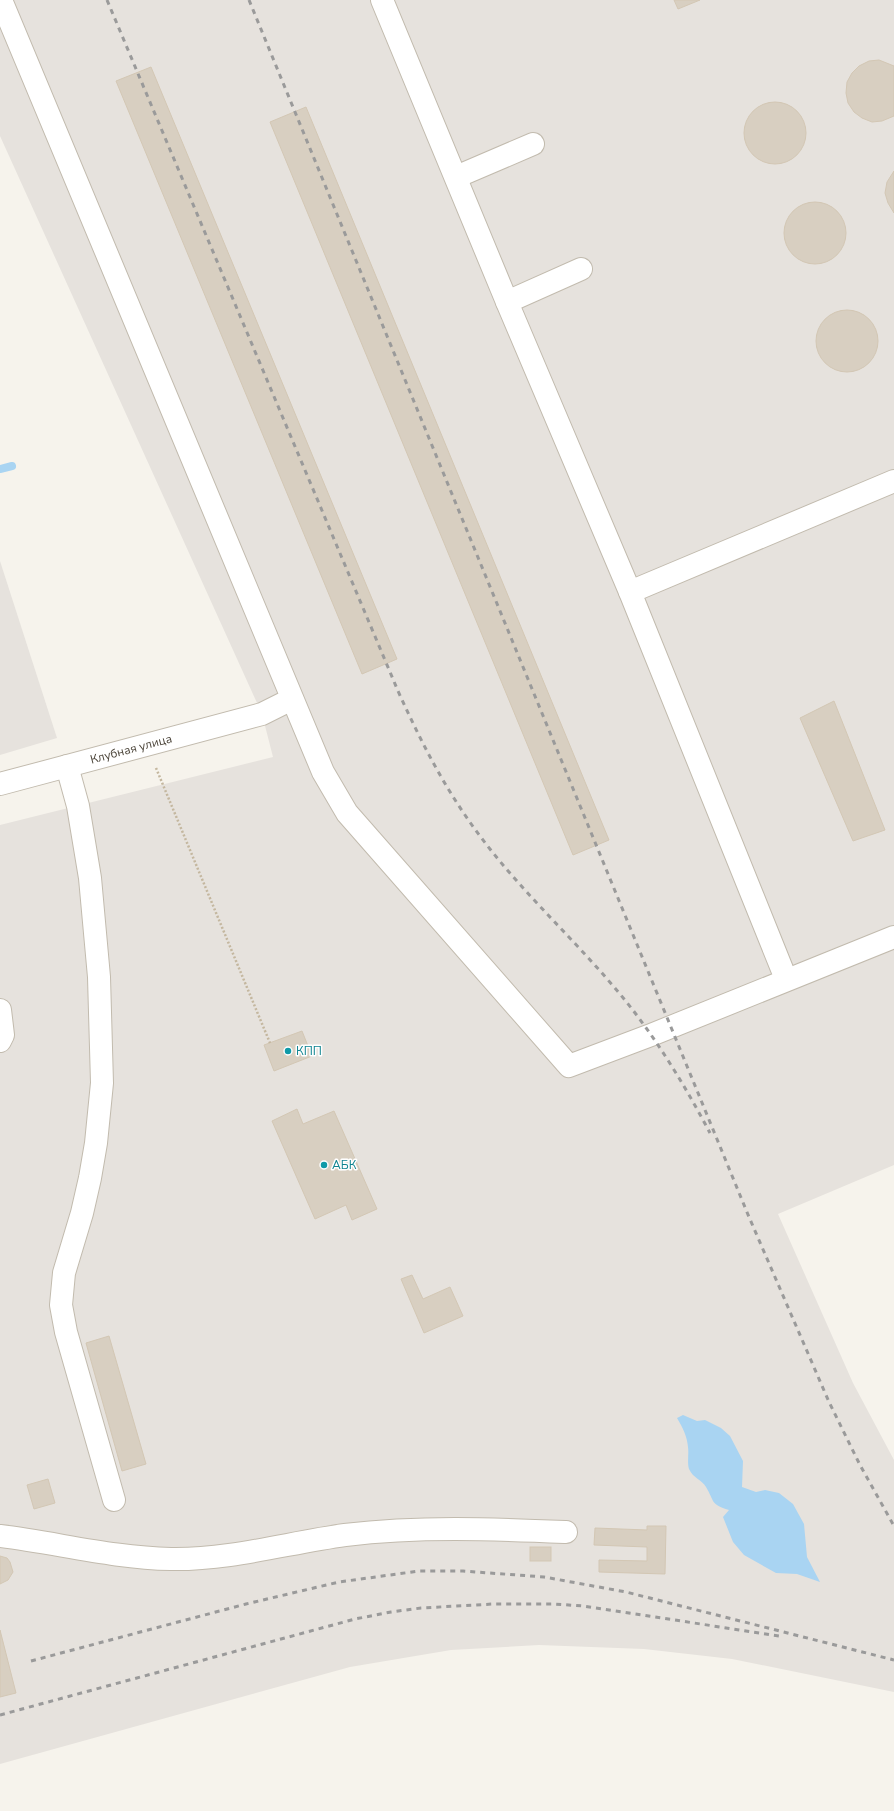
<svg xmlns="http://www.w3.org/2000/svg" width="894" height="1811" font-family="'Nunito Sans',sans-serif">
  <rect width="100%" height="100%" fill="#f6f3ec"/>
  <!-- industrial -->
  <g fill="#e6e2dd">
    <polygon points="0,0 894,0 894,1165 778,1214 853,1383 894,1460 894,1692 732,1659 644,1649 539,1645 451,1650 350,1667 0,1764 0,825 273,757 262,714 0,136"/>
    <polygon points="0,561 57,738 0,755"/>
  </g>
  <!-- water -->
  <path fill="#a9d4f2" d="M683,1415L697,1421L705,1420L721,1428L730,1436L743,1461L742,1487L756,1492L765,1490L779,1493L793,1504L804,1524L807,1557L820,1582L797,1574L776,1573L744,1555L733,1542L723,1517L729,1510C710,1504 715,1502 706,1487C702,1480 693,1478 689,1469C687,1463 689,1454 688,1447C687,1436 683,1428 677,1418Z"/>
  <g fill="none" stroke-linecap="round" stroke-linejoin="round">
    <!-- stream -->
    <polyline stroke="#a9d4f2" stroke-width="8" points="0,469 12,466"/>
  </g>
  <!-- building -->
  <g fill="#d8cfc1" stroke="#d3c7b4">
    <polygon points="674,0 700,0 678,9"/>
    <polygon points="879,60 894,66 894,116 882,121 872,122 862,118 854,112 848,103 846,93 847,82 852,73 859,66 869,61"/>
    <polygon points="151,67 397,659 362,674 116,81"/>
    <circle cx="775" cy="133" r="31"/>
    <polygon points="306,107 609,840 573,855 270,122"/>
    <polygon points="894,171 894,213 888,203 885,193 887,182"/>
    <circle cx="815" cy="233" r="31"/>
    <circle cx="847" cy="341" r="31"/>
    <polygon points="834,701 885,830 853,841 800,718"/>
    <polygon points="302,1031 312,1056 274,1071 264,1045"/>
    <polygon points="297,1109 303,1124 334,1111 377,1209 352,1220 346,1205 315,1219 272,1121"/>
    <polygon points="412,1275 423,1299 450,1287 463,1316 424,1333 401,1279"/>
    <polygon points="109,1336 146,1464 122,1471 86,1343"/>
    <polygon points="48,1479 55,1503 34,1509 27,1485"/>
    <polygon points="647,1526 666,1526 665,1574 599,1572 599,1560 647,1561 647,1547 594,1545 595,1528 647,1530"/>
    <rect x="530" y="1547" width="21" height="14"/>
    <polygon points="0,1556 7,1558 10,1562 13,1572 8,1580 0,1584"/>
    <polygon points="0,1630 16,1693 0,1697"/>
  </g>
  <g fill="none" stroke-linecap="round" stroke-linejoin="round">
    <defs>
      <g id="minor">
        <polyline points="1,0 323,772 347,813 569,1066 651,1035 894,937"/>
        <polyline points="382,0 507,302 630,592 786,979"/>
        <polyline points="456,177 533,144"/>
        <polyline points="507,302 581,269"/>
        <polyline points="630,592 894,481"/>
        <polyline points="67,766 78,806 90,878 99,977 102,1083 96,1143 90,1178 82,1213 64,1273 61,1305 66,1332 114,1500"/>
        <polyline points="0,784 262,714 292,699"/>
        <polyline points="0,1010 3,1035 0,1041"/>
        <path d="M0,1536C57,1543 114,1558 171,1559C230,1560 287,1543 345,1535C419,1526 492,1529 566,1532"/>
      </g>
    </defs>
    <!-- minor casing -->
    <use href="#minor" stroke="#c2bbae" stroke-width="24"/>
    <!-- path -->
    <polyline stroke="#c4b79f" stroke-width="2.5" stroke-dasharray="2 2" stroke-linecap="butt" points="156,768 270,1043"/>
    <!-- minor -->
    <use href="#minor" stroke="#fff" stroke-width="22"/>
    <!-- rail -->
    <g stroke="#9a9a9a" stroke-width="3" stroke-dasharray="5 5" stroke-linecap="butt">
      <path d="M107,0L398,691C421,742 446,791 480,836C520,890 570,935 614,987C652,1031 683,1082 710,1133"/>
      <polyline points="249,0 749,1217 829,1402 860,1465 894,1526"/>
      <polyline points="31,1661 246,1604 339,1582 419,1571 463,1571 544,1577 626,1592 894,1660"/>
      <polyline points="0,1715 355,1619 391,1612 421,1608 493,1604 554,1604 583,1606 779,1636"/>
    </g>
  </g>
  <!-- markers -->
  <g fill="#0f9aa8" stroke="#fff" stroke-width="1.5">
    <circle cx="288" cy="1051" r="4"/>
    <circle cx="324" cy="1165" r="4"/>
  </g>
  <g text-anchor="middle" dominant-baseline="central" stroke-width="3" stroke-linejoin="round" paint-order="stroke">
    <!-- street labels -->
    <g font-size="12" fill="#4b4439" stroke="#fff">
      <text transform="translate(131 749) rotate(-15)">Клубная улица</text>
    </g>
    <!-- culture labels -->
    <g font-size="12" fill="#0d838f" stroke="#fff" text-anchor="start">
      <text x="296" y="1051">КПП</text>
      <text x="332" y="1165">АБК</text>
    </g>
  </g>
</svg>
